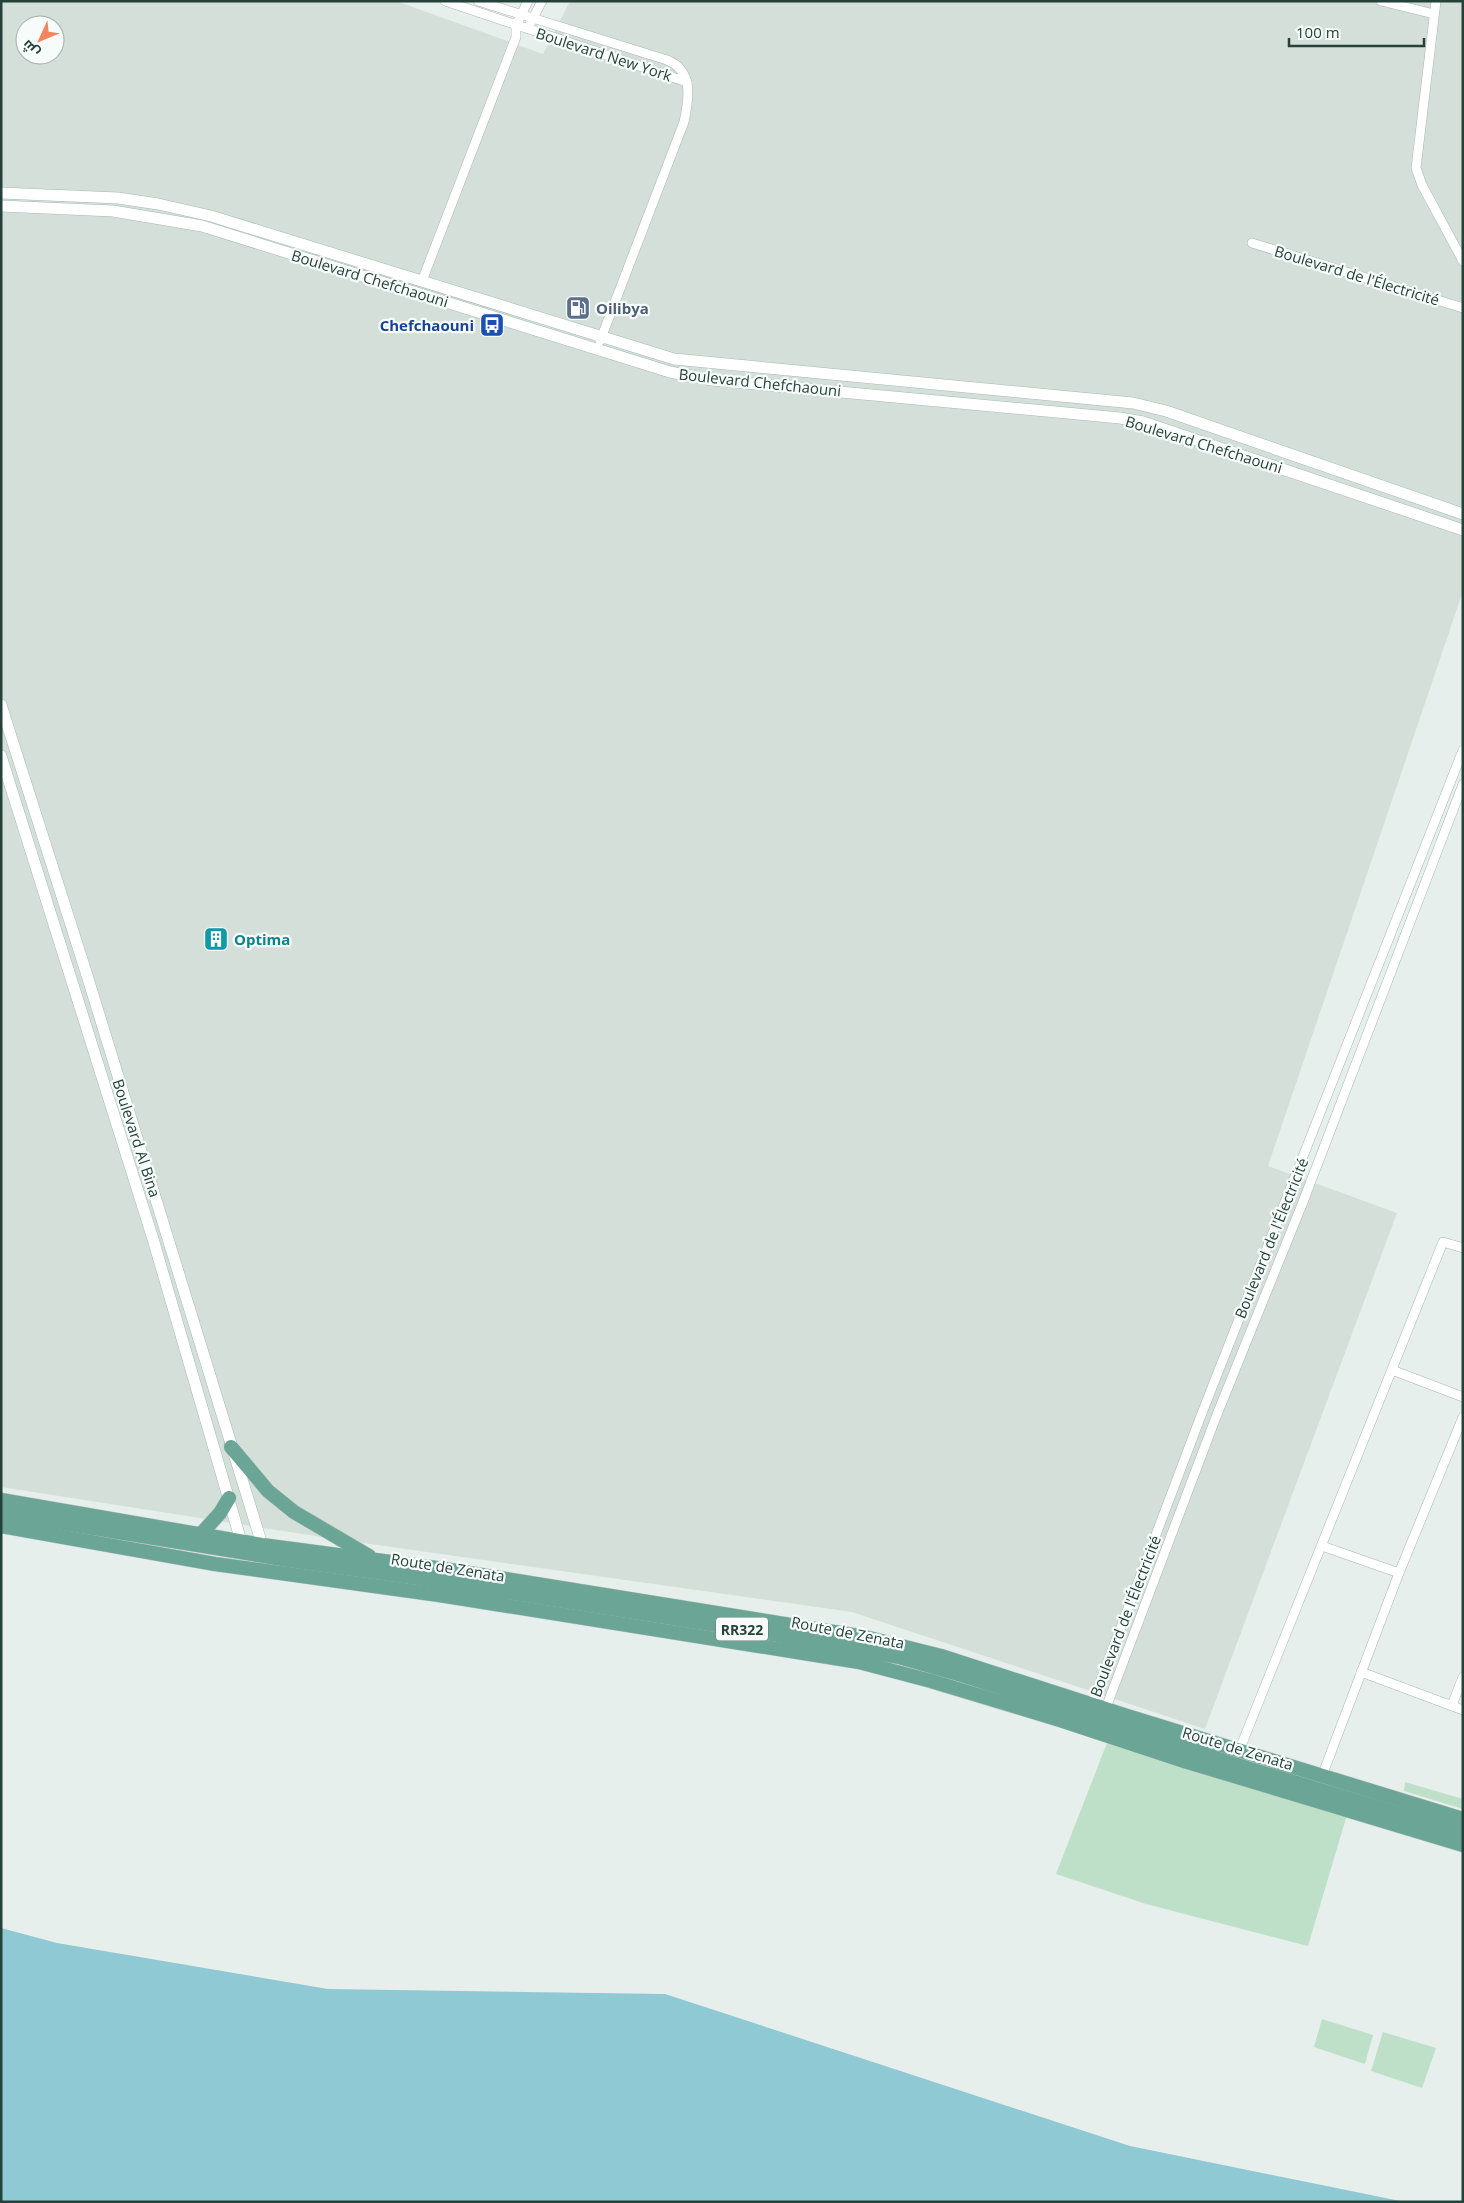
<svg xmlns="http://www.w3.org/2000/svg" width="1464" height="2203" font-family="'Open Sans',Cairo,sans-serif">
  <rect width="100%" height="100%" fill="#e6efeb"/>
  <!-- built -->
  <path fill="#d4dfda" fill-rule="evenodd" d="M1,1H396L543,54L570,1H1463V591L1268,1166L1397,1213L1205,1729L852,1612L335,1539L1,1487ZM25,25H55V55H25Z"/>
  <!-- green -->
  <g fill="#bfe0c8">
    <polygon points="1112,1730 1349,1808 1308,1946 1146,1904 1056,1874"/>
    <polygon points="1405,1782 1463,1799 1463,1809 1404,1791"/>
    <polygon points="1322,2019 1373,2035 1365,2064 1314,2047"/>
    <polygon points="1383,2032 1436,2048 1422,2088 1371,2071"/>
  </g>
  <!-- water -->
  <polygon fill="#8ec9d4" points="1,1928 57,1943 328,1989 665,1994 1130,2146 1405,2202 1,2202"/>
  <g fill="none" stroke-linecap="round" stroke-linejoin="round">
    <defs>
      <g id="street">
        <polyline points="445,1 687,82"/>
        <path d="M478,1L667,60C694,71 689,99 684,122L600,341"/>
        <polyline points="1381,1 1434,14"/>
        <polyline points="1436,1 1416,168 1422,185 1463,261"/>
        <polyline points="530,24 542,1"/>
        <polyline points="1252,243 1463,308"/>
        <polyline points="422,281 516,37 516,25 528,1"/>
        <polyline points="1392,1370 1463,1397"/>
        <polyline points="1322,1546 1399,1573"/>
        <polyline points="1361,1672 1463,1710"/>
        <polyline points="1452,1705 1463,1677"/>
        <polyline points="1090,1709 1202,1413 1463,750"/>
        <polyline points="1104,1713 1216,1417 1303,1202 1463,784"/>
        <polyline points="1239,1751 1443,1242 1463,1248"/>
        <polyline points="1322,1776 1399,1573 1463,1417"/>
      </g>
      <g id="secondary">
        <polyline points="1,193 118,198 158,204 211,216 674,359 1133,403 1166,411 1463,514"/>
        <polyline points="1,206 113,211 202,226 670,372 712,380 1120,418 1143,422 1463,530"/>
        <polyline points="1,705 86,972 264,1551"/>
        <polyline points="1,756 153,1239 243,1548"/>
      </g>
      <g id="primary">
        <polyline points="231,1447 268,1491 294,1512 369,1556"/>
        <polyline points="1,1500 262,1545 444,1569 865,1637 941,1656 1127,1716 1463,1819"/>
        <polyline points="1,1513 288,1560 418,1578 778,1635 899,1657 965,1676 1234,1764 1463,1833"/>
        <polyline points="1,1526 215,1564 439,1595 859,1662 931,1681 1060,1720 1184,1761 1463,1845"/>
        <polyline points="201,1534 220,1513 229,1498"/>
      </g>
    </defs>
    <!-- street casing -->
    <use href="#street" stroke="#a8b8b2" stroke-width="10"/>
    <!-- secondary casing -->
    <use href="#secondary" stroke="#a4bbb3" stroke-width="12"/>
    <!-- primary casing -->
    <use href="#primary" stroke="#c2cac8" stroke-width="15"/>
    <!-- street -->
    <use href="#street" stroke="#fff" stroke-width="9"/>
    <!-- secondary -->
    <use href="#secondary" stroke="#fff" stroke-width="11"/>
    <!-- primary -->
    <use href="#primary" stroke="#6aa596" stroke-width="14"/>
  </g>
  <!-- icons -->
  <defs>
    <symbol id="fuel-square" viewBox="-11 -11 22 22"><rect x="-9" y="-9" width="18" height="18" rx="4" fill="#5c6f8a" stroke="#f7fbf9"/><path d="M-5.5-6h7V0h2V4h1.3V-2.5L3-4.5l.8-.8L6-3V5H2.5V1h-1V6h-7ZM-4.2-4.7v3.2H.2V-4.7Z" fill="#fff"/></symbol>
    <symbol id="bus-square" viewBox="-11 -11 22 22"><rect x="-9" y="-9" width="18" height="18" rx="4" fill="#1a4fb4" stroke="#f7fbf9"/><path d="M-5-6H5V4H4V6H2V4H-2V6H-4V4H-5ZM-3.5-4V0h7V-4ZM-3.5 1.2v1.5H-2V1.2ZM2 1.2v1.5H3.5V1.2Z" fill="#fff"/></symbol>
    <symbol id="building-square" viewBox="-11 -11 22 22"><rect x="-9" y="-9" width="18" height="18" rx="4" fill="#0f9aa8" stroke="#f7fbf9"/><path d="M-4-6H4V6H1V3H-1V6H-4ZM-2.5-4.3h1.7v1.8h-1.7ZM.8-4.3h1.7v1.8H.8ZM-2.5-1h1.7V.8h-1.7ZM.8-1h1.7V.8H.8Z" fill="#fff"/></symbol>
  </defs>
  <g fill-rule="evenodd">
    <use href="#fuel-square" x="564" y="294" width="28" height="28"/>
    <use href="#bus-square" x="478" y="311" width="28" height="28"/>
    <use href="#building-square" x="202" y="925" width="28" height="28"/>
  </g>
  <g text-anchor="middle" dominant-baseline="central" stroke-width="4.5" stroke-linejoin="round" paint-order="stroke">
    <!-- shield labels -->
    <rect fill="#f7fbf9" stroke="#637a73" stroke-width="1" x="716" y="1617.5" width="52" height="23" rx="4"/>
    <g font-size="14" font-weight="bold" fill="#24423a">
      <text x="742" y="1629">RR322</text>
    </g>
    <!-- street labels -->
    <g font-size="15" fill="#24423a" stroke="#f7fbf9">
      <text transform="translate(604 54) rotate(18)">Boulevard New York</text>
      <text transform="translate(1357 275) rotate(17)">Boulevard de l'Électricité</text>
      <text transform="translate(370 278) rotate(17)">Boulevard Chefchaouni</text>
      <text transform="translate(760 382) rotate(6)">Boulevard Chefchaouni</text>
      <text transform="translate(1204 444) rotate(17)">Boulevard Chefchaouni</text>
      <text transform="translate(137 1138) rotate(72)">Boulevard Al Bina</text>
      <text transform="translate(1271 1238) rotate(-68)">Boulevard de l'Électricité</text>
      <text transform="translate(448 1567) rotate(9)">Route de Zenata</text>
      <text transform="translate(1125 1616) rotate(-69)">Boulevard de l'Électricité</text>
      <text transform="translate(848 1632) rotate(11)">Route de Zenata</text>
      <text transform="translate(1238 1748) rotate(17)">Route de Zenata</text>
    </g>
    <!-- service labels -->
    <g font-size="15" font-weight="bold" fill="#4e5e75" stroke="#f7fbf9" text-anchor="start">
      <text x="596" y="308">Oilibya</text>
    </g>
    <!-- transit labels -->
    <g font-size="15" font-weight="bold" fill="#164399" stroke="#f7fbf9" text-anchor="end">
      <text x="474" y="325">Chefchaouni</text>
    </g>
    <!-- culture labels -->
    <g font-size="15" font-weight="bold" fill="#0d838f" stroke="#f7fbf9" text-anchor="start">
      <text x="234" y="939">Optima</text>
    </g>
  </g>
  <!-- border -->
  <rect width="1464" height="2203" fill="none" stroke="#24423a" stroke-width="5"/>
  <!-- north arrow -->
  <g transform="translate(40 40) rotate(226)"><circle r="24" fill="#f7fbf9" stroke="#a3b1ad"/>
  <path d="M0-4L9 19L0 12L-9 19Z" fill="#f4845f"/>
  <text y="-8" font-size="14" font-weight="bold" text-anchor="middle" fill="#24423a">ش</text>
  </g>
  <!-- scale -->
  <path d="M1289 38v8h135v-8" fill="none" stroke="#24423a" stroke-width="2.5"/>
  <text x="1296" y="38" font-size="15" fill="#24423a" stroke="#f7fbf9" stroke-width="4" paint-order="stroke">100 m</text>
</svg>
